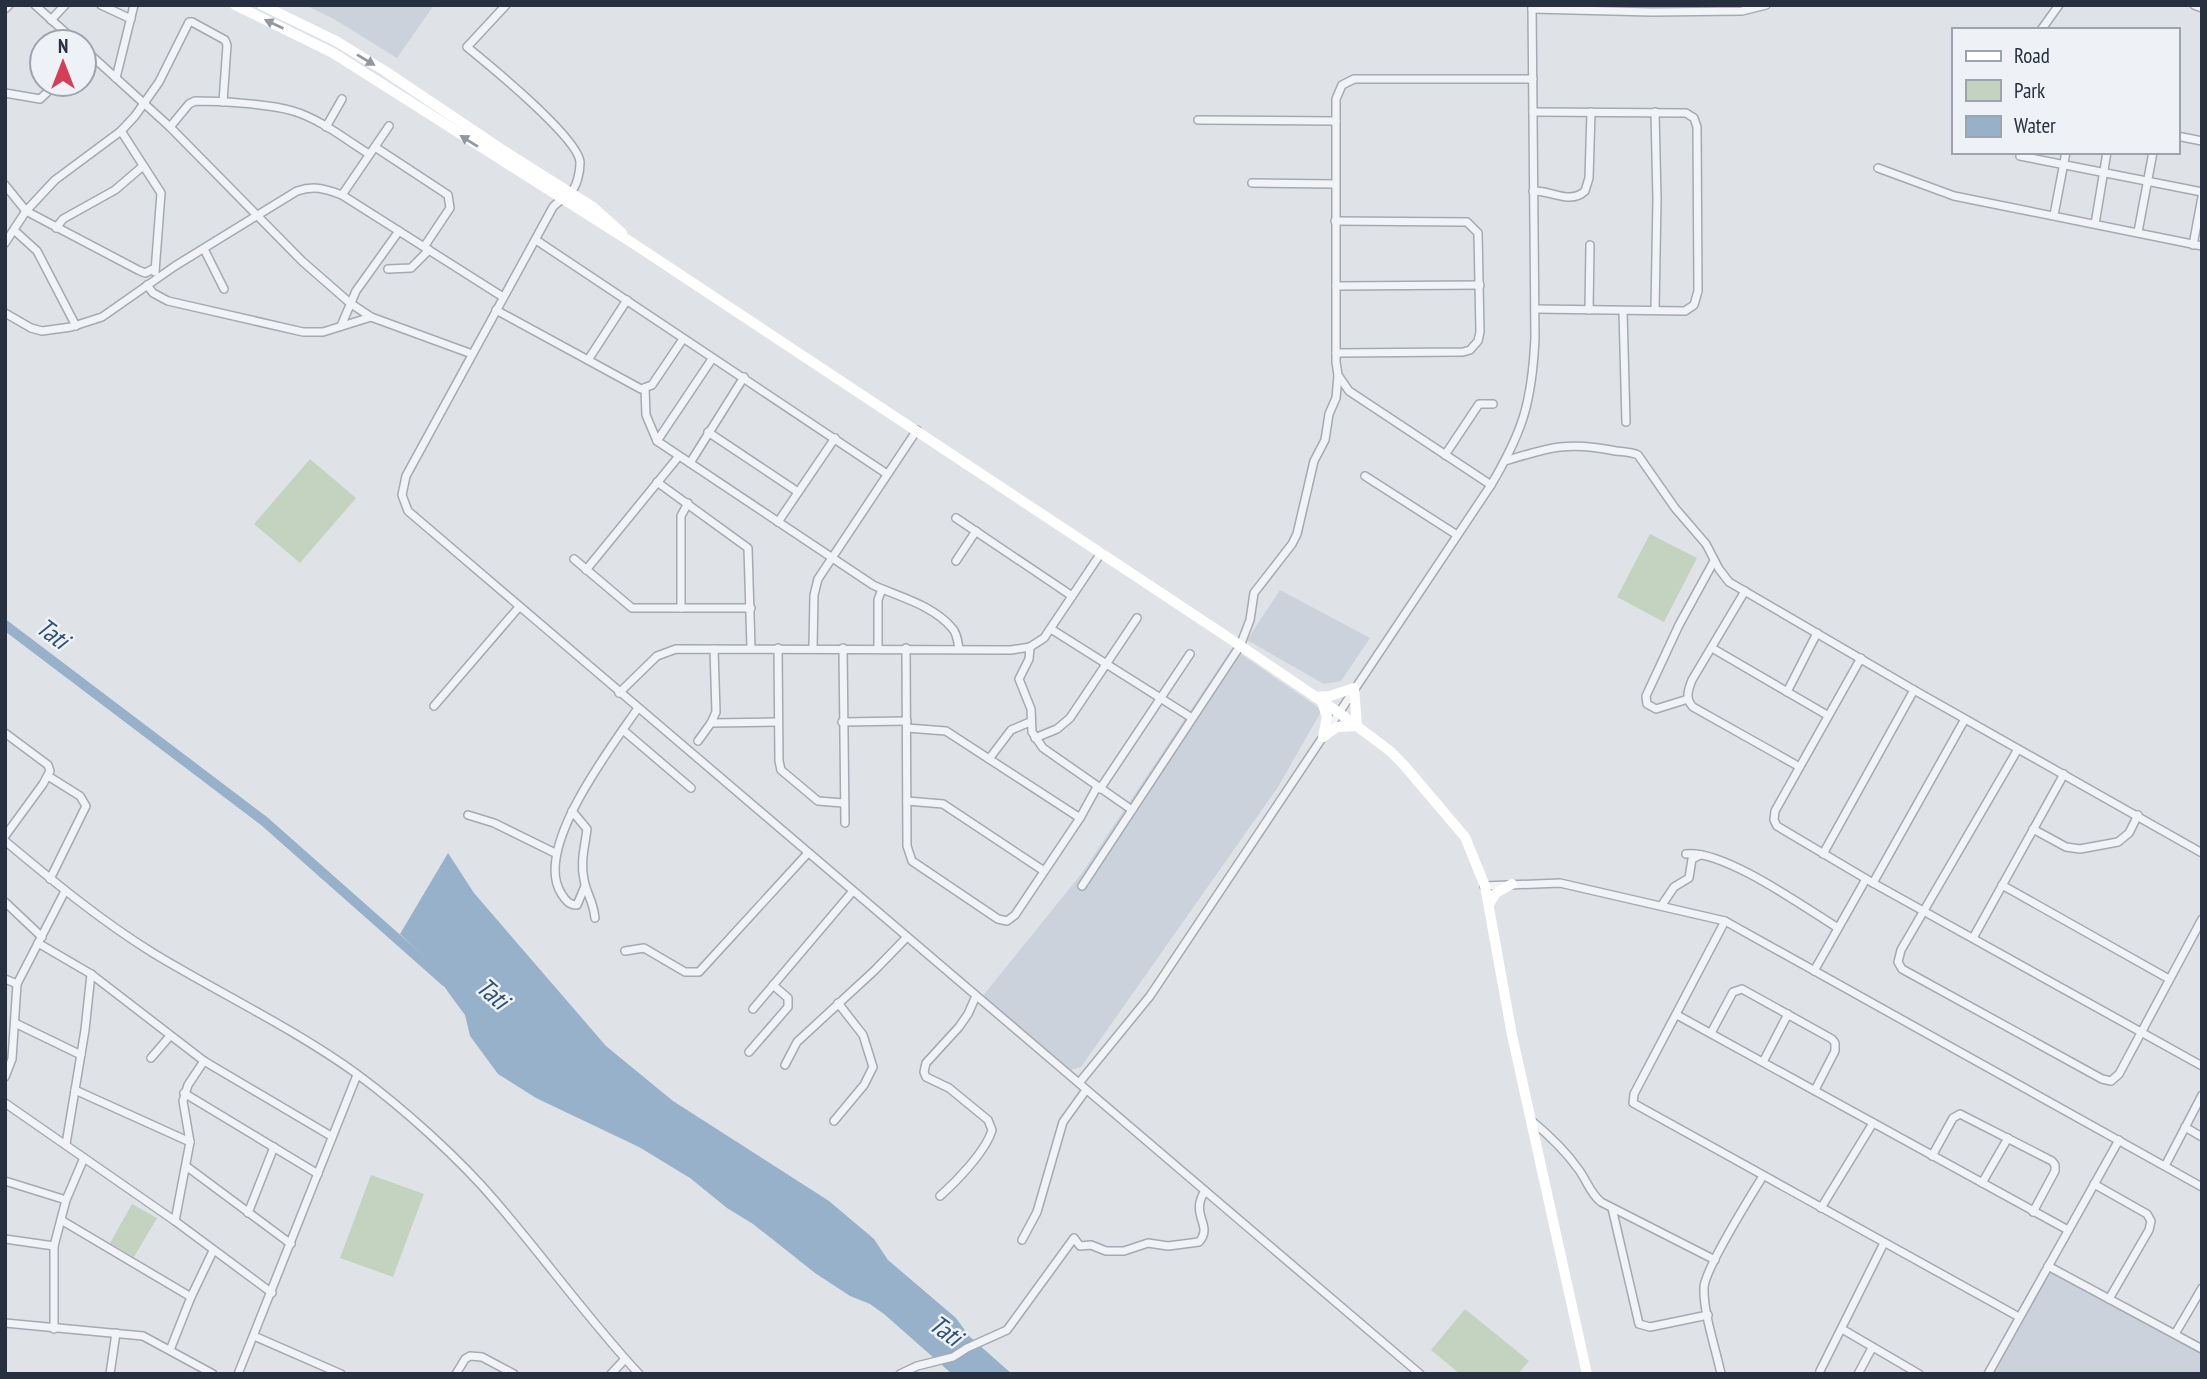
<svg xmlns="http://www.w3.org/2000/svg" width="2207" height="1379" font-family="'PT Sans Narrow',sans-serif">
  <rect width="100%" height="100%" fill="#dfe3e8"/>
  <!-- built -->
  <g fill="#ccd2db">
    <polygon points="305,5 434,5 397,58 334,19"/>
    <polygon points="1280,590 1370,638 1341,681 1324,684 1247,640"/>
    <polygon points="1232,648 1322,710 1278,787 1081,1067 1071,1070 982,997 1082,873"/>
    <polygon points="2048,1266 2202,1349 2202,1374 1988,1374"/>
  </g>
  <!-- green -->
  <g fill="#c4d3bf">
    <polygon points="310,459 356,498 300,563 254,524"/>
    <polygon points="1650,534 1697,558 1664,622 1617,597"/>
    <polygon points="371,1175 424,1194 393,1277 340,1258"/>
    <polygon points="132,1204 157,1218 134,1257 110,1243"/>
    <polygon points="1465,1309 1529,1361 1518,1374 1460,1374 1431,1350"/>
  </g>
  <!-- water -->
  <polygon fill="#98b1ca" points="448,853 474,893 606,1046 673,1101 829,1201 874,1239 888,1260 956,1318 969,1336 1012,1374 952,1374 884,1314 870,1304 850,1296 815,1273 753,1224 727,1208 690,1178 639,1147 536,1098 498,1074 470,1036 465,1015 448,992 427,959 400,934"/>
  <g fill="none" stroke-linecap="round" stroke-linejoin="round">
    <!-- river -->
    <polyline stroke="#98b1ca" stroke-width="10" points="5,625 264,821 446,982"/>
    <defs>
      <g id="street">
        <polyline points="35,5 76,42"/>
        <polyline points="101,5 131,19"/>
        <path d="M506,5L467,47C488,64 581,140 580,163C580,172 577,187 570,193C565,199 558,201 553,207L406,476L402,495L408,511L1420,1374"/>
        <polyline points="2194,5 2202,8"/>
        <polyline points="5,9 9,5"/>
        <polyline points="1532,9 1652,12 1742,11 1766,5"/>
        <polyline points="51,20 65,5"/>
        <polyline points="2041,30 2059,5"/>
        <polyline points="84,49 170,127 302,261 350,303 371,317 472,354"/>
        <polyline points="116,78 134,5"/>
        <polyline points="5,93 40,99 56,84"/>
        <polyline points="1533,112 1686,113 1694,118 1697,127 1698,291 1694,305 1685,311 1535,309"/>
        <polyline points="1655,112 1657,199 1655,310"/>
        <polyline points="1198,120 1336,121"/>
        <path d="M170,127L189,104L195,101C219,101 270,104 293,111C320,119 345,139 369,154"/>
        <polyline points="326,127 342,99"/>
        <polyline points="121,131 161,193 155,272"/>
        <polyline points="2177,136 2202,141"/>
        <polyline points="375,147 448,195 450,208 424,247"/>
        <polyline points="2020,156 2202,192"/>
        <polyline points="1878,168 1954,196 2202,246"/>
        <polyline points="1252,183 1335,184"/>
        <polyline points="5,185 26,211 138,270 145,273 155,268"/>
        <path d="M1533,191C1551,190 1570,205 1585,191L1589,178L1591,112"/>
        <polyline points="342,195 389,126"/>
        <polyline points="2054,215 2066,152"/>
        <polyline points="1335,221 1467,222 1478,233 1480,332 1478,341 1470,350 1463,352 1336,353"/>
        <polyline points="2095,224 2107,152"/>
        <polyline points="56,228 63,219 115,190 143,166"/>
        <polyline points="15,231 37,251 76,326"/>
        <polyline points="2138,232 2153,152"/>
        <polyline points="536,240 887,474"/>
        <polyline points="5,243 26,211 55,180 121,131 135,116 159,82 189,22 192,22 225,40 227,45 223,102"/>
        <polyline points="2193,245 2202,197"/>
        <polyline points="204,249 224,289"/>
        <polyline points="388,269 411,268 429,250"/>
        <polyline points="147,285 153,293 168,301 303,332 323,332 371,317"/>
        <polyline points="1336,286 1480,285"/>
        <polyline points="496,310 641,389 652,385 683,339"/>
        <polyline points="1589,310 1590,245"/>
        <polyline points="1623,311 1626,422"/>
        <path d="M5,313L31,328L42,331L71,327L102,317L175,266L297,191C315,185 325,189 342,195L503,297"/>
        <polyline points="341,326 356,291 399,231"/>
        <polyline points="588,360 627,300"/>
        <path d="M645,388L646,415L657,441L873,585C899,597 933,605 952,628C957,633 958,642 959,649"/>
        <polyline points="708,432 798,492"/>
        <polyline points="657,441 712,359"/>
        <polyline points="1445,455 1479,404 1493,404"/>
        <path d="M1505,461C1550,447 1569,441 1616,451C1624,452 1631,452 1638,455L1675,508L1706,544L1719,569L1729,582L1914,690L2202,853"/>
        <polyline points="690,463 744,377"/>
        <polyline points="1365,476 1457,535"/>
        <polyline points="657,482 748,548 751,648"/>
        <polyline points="1491,485 1349,391 1338,375 1336,362 1336,99 1342,85 1354,79 1533,79"/>
        <polyline points="956,518 1072,596"/>
        <polyline points="778,522 835,438"/>
        <polyline points="574,559 632,608 751,608"/>
        <polyline points="956,561 976,531"/>
        <polyline points="586,570 679,456"/>
        <path d="M1745,591L1692,680C1688,690 1685,699 1693,707L1798,766"/>
        <polyline points="681,608 681,516 688,503"/>
        <polyline points="1051,629 1192,718"/>
        <polyline points="1030,647 1029,659 1019,679 1031,709 1032,732 1043,748 1132,810"/>
        <polyline points="778,648 779,761 781,770 818,801 843,803"/>
        <polyline points="813,648 814,595 818,579 917,430"/>
        <polyline points="843,648 845,823"/>
        <polyline points="878,648 878,600 882,589"/>
        <polyline points="906,648 907,846 912,861 998,919 1007,921 1015,915 1080,818 1097,787"/>
        <polyline points="1712,648 1827,715"/>
        <polyline points="1861,658 1775,811 1774,820 1777,826 1873,883 2202,1066"/>
        <polyline points="1787,692 1817,633"/>
        <polyline points="619,693 657,656 676,649 1011,650 1030,647 1044,638 1101,553"/>
        <polyline points="1688,699 1656,709 1647,704 1646,696 1679,625 1714,561"/>
        <polyline points="434,706 519,607"/>
        <polyline points="842,722 907,721"/>
        <polyline points="711,723 778,722"/>
        <polyline points="907,728 946,731 1080,818"/>
        <polyline points="623,730 691,788"/>
        <polyline points="5,733 48,765 50,771 43,784 5,836"/>
        <polyline points="1035,738 1057,729 1070,718 1137,618"/>
        <polyline points="698,741 711,723 716,712 714,649"/>
        <polyline points="2018,749 1901,950 1898,962 1902,969 2102,1079 2111,1081 2119,1074 2202,919"/>
        <polyline points="989,759 1011,730 1030,722"/>
        <polyline points="48,776 80,796 86,806 50,879"/>
        <polyline points="1100,789 1190,654"/>
        <polyline points="907,801 943,804 1044,871"/>
        <path d="M572,811L587,829C585,846 580,862 584,880C587,895 593,900 595,918"/>
        <polyline points="468,815 494,823 555,853"/>
        <polyline points="2033,829 2066,847 2080,849 2118,842 2129,833 2138,815"/>
        <path d="M5,841C53,881 100,920 153,953C221,994 293,1028 357,1074C403,1108 460,1159 497,1203C545,1259 589,1320 639,1374"/>
        <path d="M1686,854C1723,849 1804,907 1838,928"/>
        <polyline points="1823,854 1914,690"/>
        <polyline points="1873,883 1965,719"/>
        <polyline points="2002,885 2169,979"/>
        <path d="M585,886L577,905C569,905 565,900 561,893C533,848 612,746 638,708"/>
        <polyline points="1082,886 1240,646 1250,620 1254,593 1292,544 1297,534 1314,461 1325,440 1329,414 1336,398 1338,376"/>
        <polyline points="1484,886 1560,883 1725,921 2202,1187"/>
        <polyline points="5,902 42,937"/>
        <polyline points="1662,905 1674,887 1689,878 1692,859 1700,855"/>
        <polyline points="1725,921 1634,1094 1633,1103 2019,1317"/>
        <polyline points="1973,938 2064,774"/>
        <polyline points="38,943 91,974 204,1061 331,1136"/>
        <polyline points="625,951 644,948 685,972 699,972 808,853"/>
        <polyline points="1814,971 1866,879"/>
        <polyline points="5,979 17,984"/>
        <polyline points="753,1009 853,891"/>
        <polyline points="1677,1015 2068,1230"/>
        <polyline points="15,1023 81,1055"/>
        <polyline points="1711,1033 1733,992 1742,989 1832,1039 1835,1043 1835,1051 1815,1090"/>
        <polyline points="749,1052 788,1007 788,998 773,985"/>
        <polyline points="151,1058 170,1036"/>
        <polyline points="1763,1062 1788,1014"/>
        <polyline points="785,1065 797,1042 875,970 907,937"/>
        <polyline points="5,1077 12,1059 17,984 65,891"/>
        <path d="M1079,1083L1150,996L1491,485C1523,431 1532,402 1535,338L1532,5"/>
        <polyline points="75,1090 190,1142"/>
        <polyline points="184,1093 318,1174"/>
        <polyline points="5,1103 175,1221 272,1293"/>
        <polyline points="834,1121 864,1085 873,1067 863,1035 838,1003"/>
        <path d="M1532,1121C1550,1136 1565,1150 1579,1170C1587,1181 1590,1193 1601,1202L1715,1260"/>
        <polyline points="2185,1127 2202,1137"/>
        <polyline points="66,1144 85,1030 91,974"/>
        <polyline points="1932,1156 1953,1118 1960,1114 2052,1161 2055,1165 2055,1171 2033,1212"/>
        <polyline points="186,1166 291,1244"/>
        <polyline points="2165,1166 2202,1095"/>
        <polyline points="5,1181 66,1200"/>
        <polyline points="1982,1183 2008,1138"/>
        <polyline points="2094,1184 2147,1214 2151,1221 2149,1230 2109,1299"/>
        <path d="M940,1196C956,1182 986,1151 992,1130L988,1120L949,1088L926,1077L924,1072L926,1063L959,1027L968,1014L976,996"/>
        <polyline points="1612,1208 1639,1324 1650,1327 1708,1315"/>
        <polyline points="1821,1208 1873,1123"/>
        <polyline points="248,1213 274,1147"/>
        <polyline points="61,1220 191,1297"/>
        <polyline points="175,1221 190,1142 183,1101 188,1085 204,1061"/>
        <polyline points="5,1239 54,1246"/>
        <polyline points="1022,1240 1037,1212 1063,1122 1086,1090"/>
        <polyline points="2048,1266 2202,1349"/>
        <polyline points="5,1323 143,1336 213,1374"/>
        <polyline points="54,1329 54,1246 66,1200 84,1158"/>
        <polyline points="1842,1329 1919,1374"/>
        <polyline points="2175,1334 2202,1288"/>
        <polyline points="254,1336 341,1374"/>
        <polyline points="170,1350 191,1297 213,1251"/>
        <polyline points="1820,1371 1884,1243"/>
        <polyline points="110,1374 116,1333"/>
        <polyline points="238,1374 357,1075"/>
        <polyline points="456,1374 465,1359 470,1356 482,1357 514,1374"/>
        <polyline points="611,1374 625,1359"/>
        <path d="M900,1374L917,1366L953,1357L967,1348L1007,1330L1074,1238L1080,1246L1091,1245L1106,1251H1124L1148,1243L1168,1246L1199,1242C1214,1225 1189,1215 1205,1191"/>
        <path d="M1721,1374C1716,1349 1703,1313 1704,1287C1706,1267 1750,1197 1763,1176"/>
        <polyline points="1858,1374 1872,1348"/>
        <polyline points="1988,1374 2119,1140"/>
      </g>
    </defs>
    <!-- street casing -->
    <use href="#street" stroke="#a4aab2" stroke-width="10"/>
    <!-- street -->
    <use href="#street" stroke="#f1f3f7" stroke-width="7"/>
    <!-- secondary -->
    <g stroke="#fff" stroke-width="10">
      <polyline points="235,5 333,53 631,242 1223,634 1338,712 1390,751 1403,764 1465,837 1485,886 1512,1035 1587,1374"/>
      <polyline points="262,5 336,41 385,71 501,149 593,207 622,233"/>
      <polyline points="1315,697 1330,696 1354,688 1357,726 1337,727 1323,737"/>
      <polyline points="1322,702 1327,717 1323,737"/>
      <polyline points="1489,904 1496,893 1512,884"/>
    </g>
  </g>
  <!-- one-way arrows -->
  <defs><path id="oneway-solid" d="M-6-.8H1V-3.2L6.5 0L1 3.2V.8H-6Z" transform="scale(1.75)"/></defs>
  <g fill="#9398a0">
    <use href="#oneway-solid" transform="translate(274 24) rotate(-155)"/>
    <use href="#oneway-solid" transform="translate(366 60) rotate(31)"/>
    <use href="#oneway-solid" transform="translate(469 141) rotate(-148)"/>
  </g>
  <g text-anchor="middle" dominant-baseline="central" stroke-width="5" stroke-linejoin="round" paint-order="stroke">
    <!-- water labels -->
    <g font-size="26" font-style="italic" fill="#305075" stroke="#eef1f6">
      <text transform="translate(53 633) rotate(37)">Tati</text>
      <text transform="translate(493 993) rotate(41)">Tati</text>
      <text transform="translate(946 1330) rotate(36)">Tati</text>
    </g>
  </g>
  <!-- border -->
  <rect width="2207" height="1379" fill="none" stroke="#273040" stroke-width="14"/>
  <!-- legend -->
  <rect x="1952" y="28" width="228" height="126" fill="#eef1f6" stroke="#9ea4ad" stroke-width="2"/>
  <rect x="1966" y="51" width="35" height="10" fill="#ffffff" stroke="#9ea4ad" stroke-width="2"/>
  <text x="2014" y="63" font-size="21" fill="#273040">Road</text>
  <rect x="1966" y="80" width="35" height="21" fill="#c4d3bf" stroke="#9ea4ad" stroke-width="2"/>
  <text x="2014" y="98" font-size="21" fill="#273040">Park</text>
  <rect x="1966" y="116" width="35" height="21" fill="#98b1ca" stroke="#9ea4ad" stroke-width="2"/>
  <text x="2014" y="133" font-size="21" fill="#273040">Water</text>
  <!-- north arrow -->
  <g transform="translate(63 63)"><circle r="33" fill="#eef1f6" stroke="#9ea4ad" stroke-width="2"/>
  <path d="M0-5L12 26L0 18L-12 26Z" fill="#d23f57"/>
  <text y="-10" font-size="19" font-weight="bold" text-anchor="middle" fill="#273040">N</text>
  </g>
</svg>
